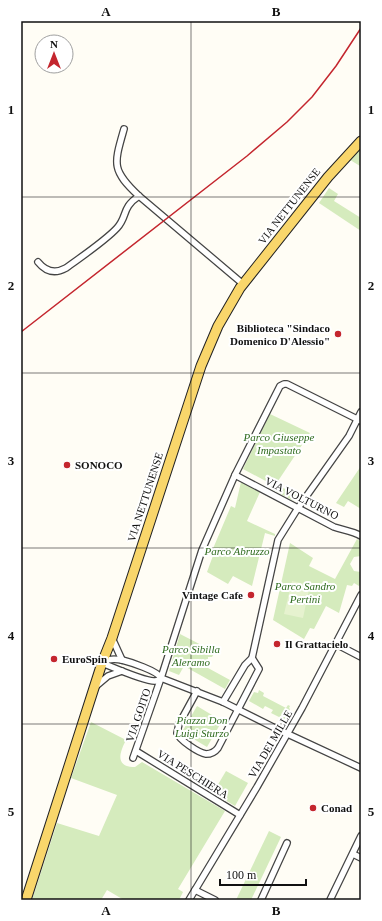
<svg xmlns="http://www.w3.org/2000/svg" width="382" height="921" font-family="'Times New Roman',serif">
  <rect width="100%" height="100%" fill="#fffdf5"/>
  <!-- green -->
  <g fill="#d5ebbd">
    <polygon points="361,145 361,165 360,166 347,158"/>
    <polygon points="329,188 338,194 334,201 361,218 361,231 319,203"/>
    <polygon points="270,414 310,433 276,484 298,496 294,501 273,490 275,486 243,469"/>
    <polygon points="361,466 361,509 348,501 344,507 336,503"/>
    <polygon points="241,482 260,492 247,521 275,534 275,536 265,533 252,586 233,576 228,584 207,572 214,553 212,551 231,506 235,508"/>
    <polygon points="357,539 361,542 361,556 354,557 350,564 354,571 361,572 361,583 359,586 354,583 352,586 347,585 339,613 326,606 314,629 310,628 304,639 273,620 290,543 313,558 309,566 335,579"/>
    <polygon points="180,634 215,652 212,657 208,657 208,668 230,680 225,689 184,666 179,675 169,671"/>
    <polygon points="259,690 264,693 263,696 286,708 288,705 290,706 289,708 290,709 285,720 271,713 273,710 265,706 263,709 249,701 254,692 258,693"/>
    <polygon points="197,706 222,721 207,747 182,732"/>
    <path d="M91,722L126,740C120,752 114,767 135,767L142,762L225,811L178,889L183,892L179,900H124L107,890L101,900H32L57,823L99,836L117,795L71,778Z"/>
    <polygon points="226,771 248,783 235,806 213,793"/>
    <polygon points="269,831 281,837 251,900 236,900"/>
  </g>
  <!-- pitch -->
  <polygon fill="#e6f2cf" points="292,581 310,585 303,618 284,614"/>
  <g fill="none" stroke-linecap="round" stroke-linejoin="round">
    <defs>
      <g id="street">
        <path d="M124,129C114,164 111,170 139,196L243,284"/>
        <path d="M38,262C46,272 55,274 66,268C81,257 105,241 117,228C128,216 121,208 139,196"/>
        <path d="M235,475L334,527C343,530 353,531 361,536"/>
        <polyline points="112,638 122,660"/>
        <polyline points="336,644 361,657"/>
        <path d="M103,661C109,659 116,659 122,660C130,662 158,671 161,678L223,702L277,729L361,768"/>
        <path d="M102,663C112,667 146,682 155,681C157,681 160,679 161,678"/>
        <polyline points="95,687 108,676 122,671"/>
        <path d="M197,691L179,724L177,733C179,740 199,753 206,754C211,754 215,752 218,748L259,669L252,658"/>
        <polyline points="223,702 245,665 252,658 278,540 298,508 349,436 361,412"/>
        <polyline points="136,751 240,815"/>
        <polyline points="133,758 161,678 202,550 235,475 280,386 284,384 287,384 361,421"/>
        <polyline points="353,854 361,858"/>
        <polyline points="195,890 215,900"/>
        <polyline points="189,900 257,787 302,708 361,595"/>
        <polyline points="261,900 287,843"/>
        <polyline points="330,900 361,836"/>
      </g>
      <polyline id="primary" points="26,900 102,663 112,638 201,366 218,326 240,288 328,177 361,141"/>
    </defs>
    <!-- street casing -->
    <use href="#street" stroke="#444" stroke-width="8"/>
    <!-- primary casing -->
    <use href="#primary" stroke="#222" stroke-width="11"/>
    <!-- street -->
    <use href="#street" stroke="#fff" stroke-width="5.5"/>
    <!-- primary -->
    <use href="#primary" stroke="#f9d66b" stroke-width="9"/>
    <!-- rail -->
    <polyline stroke="#c4262e" stroke-width="1.5" points="21,332 247,156 287,122 312,97 336,66 361,28"/>
  </g>
  <!-- grid -->
  <path fill="none" stroke="#111" stroke-width="1" stroke-opacity="0.55" d="M191,21V900M21,197H361M21,373H361M21,548H361M21,724H361"/>
  <!-- markers -->
  <g fill="#c4262e" stroke="#fff" stroke-width="1.5">
    <circle cx="338" cy="334" r="4"/>
    <circle cx="67" cy="465" r="4"/>
    <circle cx="251" cy="595" r="4"/>
    <circle cx="277" cy="644" r="4"/>
    <circle cx="54" cy="659" r="4"/>
    <circle cx="313" cy="808" r="4"/>
  </g>
  <g text-anchor="middle" dominant-baseline="central" stroke-width="4" stroke-linejoin="round" paint-order="stroke">
    <!-- street labels -->
    <g font-size="11" fill="#111" stroke="#fff">
      <text transform="translate(289 206) rotate(-52)">VIA NETTUNENSE</text>
      <text transform="translate(145 497) rotate(-72)">VIA NETTUNENSE</text>
      <text transform="translate(302 498) rotate(27)">VIA VOLTURNO</text>
      <text transform="translate(138 715) rotate(-71)">VIA GOITO</text>
      <text transform="translate(270 744) rotate(-60)">VIA DEI MILLE</text>
      <text transform="translate(193 774) rotate(32)">VIA PESCHIERA</text>
    </g>
    <!-- poi labels -->
    <g font-size="11" font-weight="bold" fill="#111" stroke="#fff" text-anchor="start">
      <text x="330" y="328" text-anchor="end">Biblioteca "Sindaco<tspan x="330" dy="13">Domenico D'Alessio"</tspan></text>
      <text x="75" y="465">SONOCO</text>
      <text x="243" y="595" text-anchor="end">Vintage Cafe</text>
      <text x="285" y="644">Il Grattacielo</text>
      <text x="62" y="659">EuroSpin</text>
      <text x="321" y="808">Conad</text>
    </g>
    <!-- park labels -->
    <g font-size="11" font-style="italic" fill="#2f6b1f" stroke="#fff">
      <text x="279" y="437">Parco Giuseppe<tspan x="279" dy="13">Impastato</tspan></text>
      <text x="237" y="551">Parco Abruzzo</text>
      <text x="305" y="586">Parco Sandro<tspan x="305" dy="13">Pertini</tspan></text>
      <text x="191" y="649">Parco Sibilla<tspan x="191" dy="13">Aleramo</tspan></text>
      <text x="202" y="720">Piazza Don<tspan x="202" dy="13">Luigi Sturzo</tspan></text>
    </g>
  </g>
  <!-- border -->
  <rect width="382" height="921" fill="none" stroke="#ffffff" stroke-width="44"/>
  <!-- north arrow -->
  <g transform="translate(54 54)"><circle r="19" fill="#ffffff" stroke="#a0a0a0"/>
  <path d="M0-3L7 15L0 10L-7 15Z" fill="#c4262e"/>
  <text y="-6" font-size="11" font-weight="bold" text-anchor="middle" fill="#111111">N</text>
  </g>
  <!-- scale -->
  <path d="M220 879v6h86v-6" fill="none" stroke="#111111" stroke-width="2"/>
  <text x="226" y="879" font-size="12" fill="#111111" stroke="#ffffff" stroke-width="3" paint-order="stroke">100 m</text>
  <rect x="22" y="22" width="338" height="877" fill="none" stroke="#111" stroke-width="1.5"/>
  <g font-size="13" text-anchor="middle" font-weight="bold" fill="#111">
    <text x="106" y="16">A</text>
    <text x="276" y="16">B</text>
    <text x="11" y="114">1</text>
    <text x="371" y="114">1</text>
    <text x="11" y="290">2</text>
    <text x="371" y="290">2</text>
    <text x="11" y="465">3</text>
    <text x="371" y="465">3</text>
    <text x="11" y="640">4</text>
    <text x="371" y="640">4</text>
    <text x="11" y="816">5</text>
    <text x="371" y="816">5</text>
    <text x="106" y="915">A</text>
    <text x="276" y="915">B</text>
  </g>
</svg>
